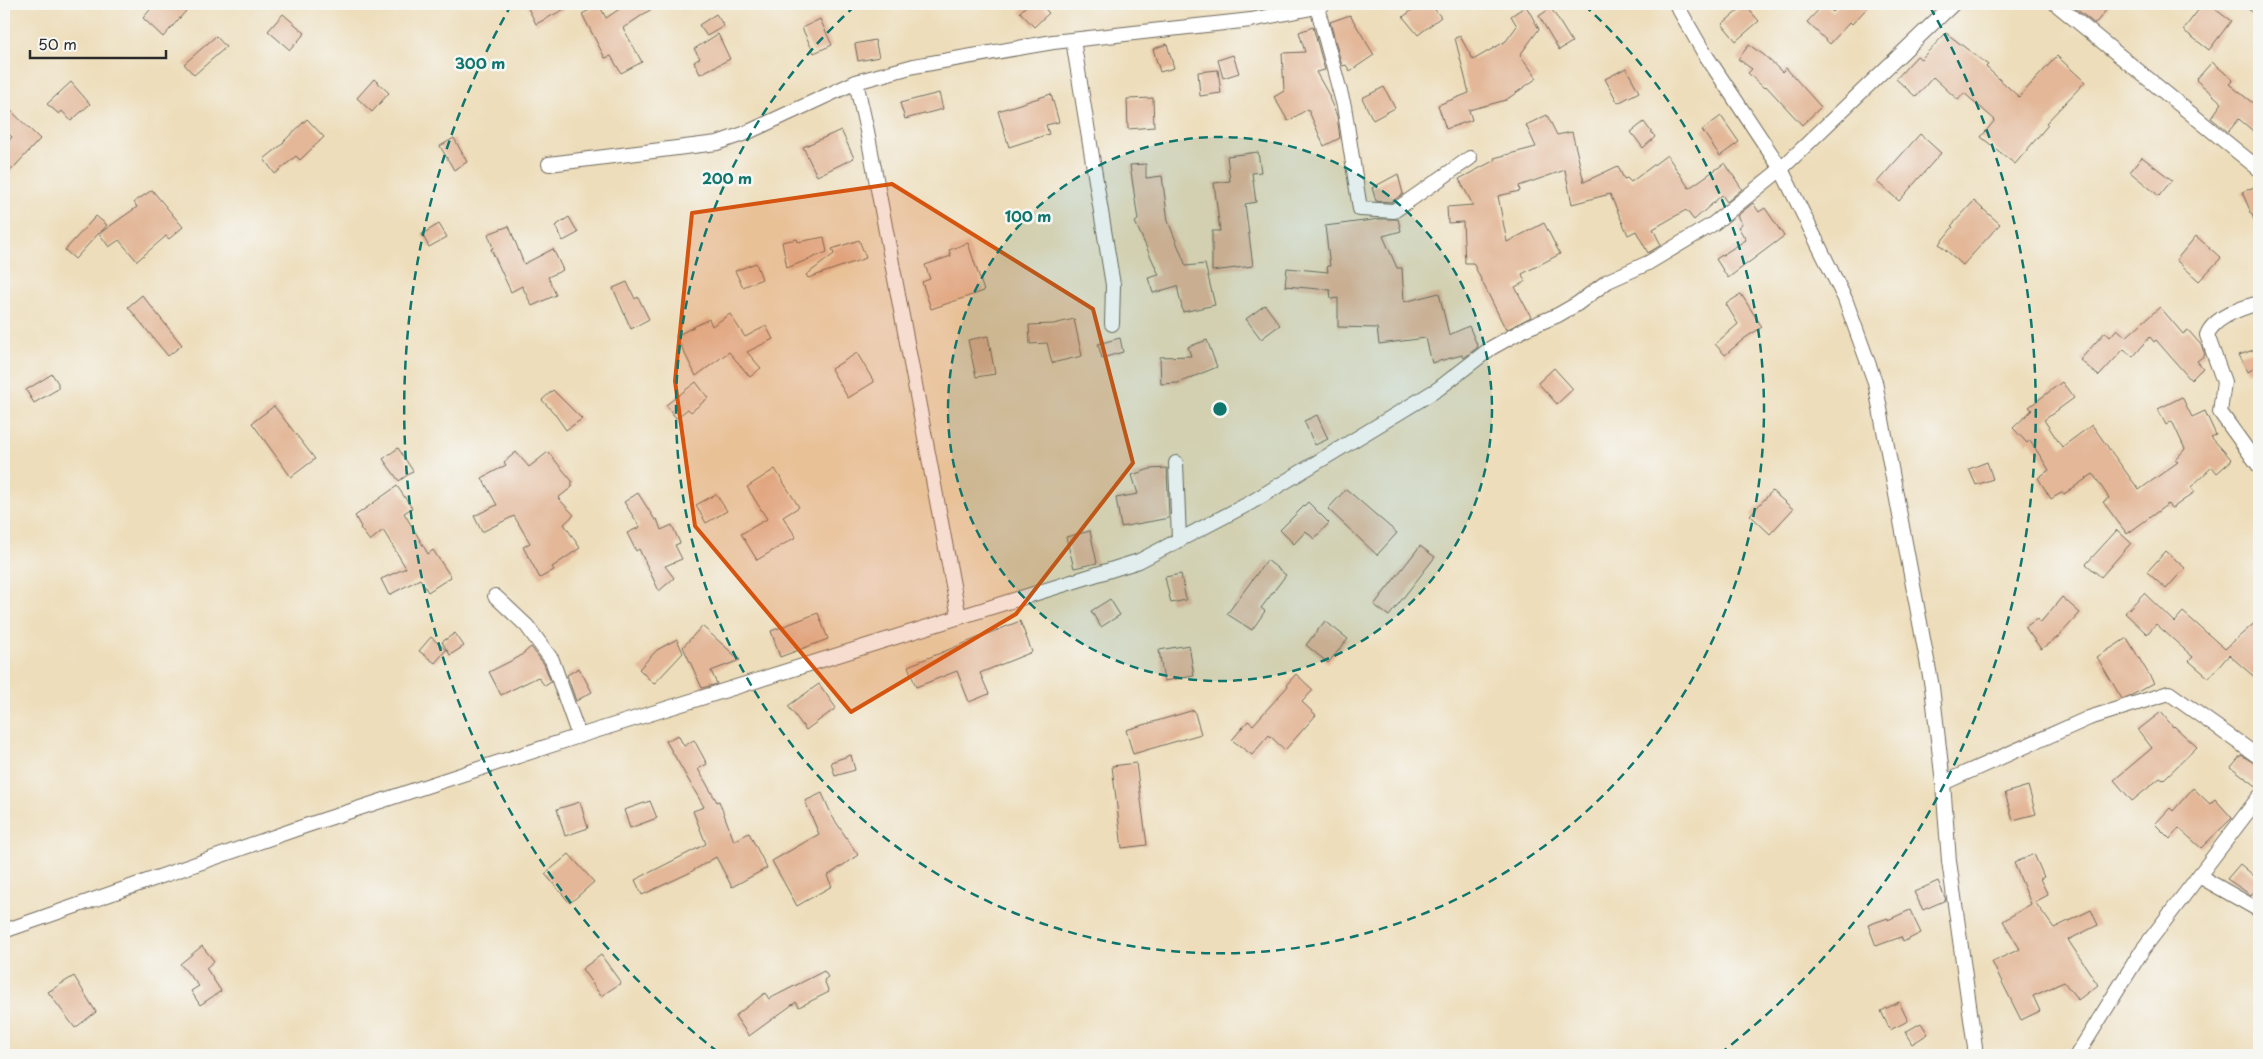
<svg xmlns="http://www.w3.org/2000/svg" width="2263" height="1059" font-family="'Playpen Sans',sans-serif">
  <rect width="100%" height="100%" fill="#f6f6f2"/>
  <filter id="ink" filterUnits="userSpaceOnUse"><feTurbulence type="fractalNoise" baseFrequency=".02" numOctaves="2"/><feDisplacementMap in="SourceGraphic" scale="10" xChannelSelector="R" yChannelSelector="G"/><feConvolveMatrix kernelMatrix="1 2 1 2 8 2 1 2 1" color-interpolation-filters="sRGB"/></filter>
  <filter id="wash" filterUnits="userSpaceOnUse"><feTurbulence type="fractalNoise" baseFrequency=".0096" numOctaves="4" result="noise"/><feDisplacementMap in="SourceGraphic" scale="20" xChannelSelector="R" yChannelSelector="G"/><feGaussianBlur stdDeviation="1.12" result="paint"/><feColorMatrix in="noise" values="0 0 0 0 0 0 0 0 0 0 0 0 0 0 0 0 0 1.4 0 .05"/><feComposite in="paint" operator="in"/></filter>
  <g filter="url(#wash)">
    <rect width="100%" height="100%" fill="#edddba"/>
    <g id="blocks">
      <!-- building -->
      <g fill="#e3b798">
        <polygon points="155,4 178,4 186,11 163,37 143,18"/>
        <polygon points="526,4 574,4 536,24"/>
        <polygon points="627,4 659,4 623,28 642,62 621,73 611,56 605,58 582,14 599,5 606,18"/>
        <polygon points="1028,4 1040,4 1049,13 1034,27 1020,12"/>
        <polygon points="1420,4 1430,4 1441,17 1418,35 1403,17"/>
        <polygon points="1824,4 1833,12 1840,4 1871,4 1852,24 1850,22 1830,44 1807,22"/>
        <polygon points="2070,4 2111,4 2095,24"/>
        <polygon points="2203,4 2208,4 2231,21 2209,50 2183,30"/>
        <polygon points="1745,5 1759,21 1736,41 1722,24"/>
        <polygon points="1526,6 1539,29 1520,55 1537,78 1506,100 1469,110 1472,120 1446,129 1438,105 1469,93 1455,38 1460,36 1473,60 1506,41 1517,26 1511,16"/>
        <polygon points="1551,8 1572,42 1559,50 1539,16"/>
        <polygon points="283,14 305,33 290,50 268,31"/>
        <polygon points="716,14 724,26 707,36 699,25"/>
        <polygon points="1350,15 1374,55 1350,71 1346,65 1342,66 1330,22"/>
        <polygon points="820,19 832,45 814,53 802,28"/>
        <polygon points="1313,27 1325,70 1316,72 1330,97 1329,98 1337,116 1340,138 1324,146 1308,109 1288,121 1274,97 1284,91 1282,53 1305,52 1299,32"/>
        <polygon points="1946,33 1988,65 1986,67 2019,97 2057,56 2085,82 2046,123 2048,125 2015,164 1981,137 1995,120 1964,93 1958,100 1933,77 1916,97 1896,79 1917,56 1921,59"/>
        <polygon points="718,34 730,59 700,74 694,62 700,58 694,49"/>
        <polygon points="216,36 226,47 194,75 184,64"/>
        <polygon points="875,40 879,57 858,61 855,44"/>
        <polygon points="1167,44 1174,68 1160,72 1153,49"/>
        <polygon points="1749,45 1764,55 1782,72 1786,68 1821,107 1802,125 1766,86 1764,88 1748,73 1752,69 1738,59"/>
        <polygon points="1233,55 1239,73 1223,78 1218,60"/>
        <polygon points="2212,62 2233,80 2229,84 2259,108 2259,136 2239,119 2228,132 2211,118 2222,103 2196,80"/>
        <polygon points="1626,68 1639,92 1618,103 1605,79"/>
        <polygon points="1218,70 1221,93 1200,96 1198,72"/>
        <polygon points="374,79 389,93 372,112 357,98"/>
        <polygon points="71,82 90,104 71,121 62,111 59,114 47,104"/>
        <polygon points="1384,87 1395,108 1373,120 1362,98"/>
        <polygon points="939,93 943,109 905,119 900,103"/>
        <polygon points="1051,94 1059,122 1046,125 1049,134 1009,147 998,111"/>
        <polygon points="1153,98 1154,127 1128,129 1127,99"/>
        <polygon points="4,104 40,139 4,178 4,146 12,137 4,129"/>
        <polygon points="1547,115 1557,135 1572,132 1584,182 1618,166 1624,179 1627,178 1631,182 1667,155 1689,188 1725,163 1742,189 1727,202 1722,195 1694,220 1686,210 1653,229 1661,245 1648,253 1636,231 1628,235 1610,194 1572,204 1565,170 1519,186 1520,191 1498,196 1507,242 1544,223 1560,254 1522,274 1525,282 1515,287 1531,317 1506,330 1473,263 1465,263 1463,222 1448,223 1447,207 1473,205 1459,179 1495,160 1494,158 1536,147 1526,125"/>
        <polygon points="1721,116 1739,142 1720,156 1702,130"/>
        <polygon points="307,119 324,137 300,160 296,156 275,174 264,159 284,143 283,142"/>
        <polygon points="1644,122 1655,137 1643,148 1631,132"/>
        <polygon points="841,130 854,158 817,176 803,147"/>
        <polygon points="1920,134 1941,153 1899,201 1877,182"/>
        <polygon points="454,138 467,162 454,170 440,146"/>
        <polygon points="1258,152 1261,172 1252,173 1256,202 1245,204 1253,266 1212,271 1212,231 1220,231 1214,183 1230,181 1227,156"/>
        <polygon points="2142,157 2172,180 2159,196 2130,172"/>
        <polygon points="1146,164 1146,178 1162,176 1168,221 1186,266 1205,264 1215,305 1183,312 1177,286 1153,293 1148,278 1159,275 1135,222 1138,220 1130,165"/>
        <polygon points="1398,174 1403,194 1391,202 1376,201 1372,188"/>
        <polygon points="2259,185 2259,231 2242,192"/>
        <polygon points="152,190 183,227 169,239 166,236 137,261 119,240 109,247 99,233 75,259 65,250 96,216 107,225 100,233 137,207 134,202"/>
        <polygon points="1974,201 2000,224 1963,265 1939,244 1953,227 1951,226"/>
        <polygon points="1753,203 1759,212 1765,208 1784,236 1728,278 1716,259 1746,240 1738,227 1742,224 1737,216"/>
        <polygon points="569,217 578,233 563,241 555,226"/>
        <polygon points="1380,219 1398,219 1401,231 1383,236 1397,268 1402,268 1404,302 1439,293 1449,335 1469,326 1478,347 1464,358 1462,355 1432,363 1426,338 1379,344 1377,328 1338,327 1338,298 1331,299 1330,290 1285,286 1287,268 1328,272 1327,266 1330,266 1325,226"/>
        <polygon points="439,224 447,237 429,247 422,234"/>
        <polygon points="509,226 524,264 553,249 563,270 548,277 556,295 532,306 522,286 511,292 491,249 493,248 488,234"/>
        <polygon points="2196,236 2221,258 2199,281 2176,260"/>
        <polygon points="824,237 827,252 787,268 782,242 797,239 798,242"/>
        <polygon points="859,240 866,258 808,278 806,275 834,254 832,249"/>
        <polygon points="968,243 984,291 931,309 922,282 930,279 925,265 951,256 949,250"/>
        <polygon points="756,263 762,279 743,287 735,271"/>
        <polygon points="627,282 635,299 638,297 649,319 631,329 613,288"/>
        <polygon points="1741,294 1762,327 1745,338 1725,355 1715,344 1738,324 1726,304"/>
        <polygon points="142,295 182,345 168,356 128,307"/>
        <polygon points="1265,305 1280,325 1261,339 1246,319"/>
        <polygon points="2160,307 2183,334 2188,330 2201,345 2205,355 2197,361 2203,368 2191,380 2156,340 2154,342 2150,337 2133,357 2124,349 2099,376 2080,360 2105,332 2110,337 2117,329 2126,337"/>
        <polygon points="730,314 745,337 766,326 773,339 747,352 761,368 750,377 729,352 696,376 676,336 709,319 712,326"/>
        <polygon points="1074,319 1082,356 1052,363 1047,343 1030,344 1029,325 1054,324"/>
        <polygon points="988,336 995,374 976,377 968,340"/>
        <polygon points="1120,338 1123,352 1102,358 1098,344"/>
        <polygon points="1207,340 1217,367 1178,383 1161,384 1160,357 1191,356 1188,347"/>
        <polygon points="2259,348 2259,365 2248,372 2239,355"/>
        <polygon points="857,353 874,382 848,398 831,369"/>
        <polygon points="1554,368 1573,389 1557,404 1538,383"/>
        <polygon points="52,374 58,383 58,389 34,403 26,390"/>
        <polygon points="696,382 708,398 691,412 688,409 676,418 666,405"/>
        <polygon points="2062,382 2074,398 2044,420 2062,447 2092,425 2139,490 2178,462 2175,460 2185,449 2172,421 2166,425 2158,409 2182,397 2192,417 2205,411 2216,435 2211,437 2232,460 2217,473 2212,467 2191,487 2195,492 2171,509 2168,504 2127,534 2103,502 2109,498 2093,474 2064,494 2063,492 2051,499 2038,478 2049,470 2030,440 2027,443 2013,428 2032,410 2029,407"/>
        <polygon points="553,390 582,419 566,430 554,413 542,400"/>
        <polygon points="274,406 315,459 291,477 252,423"/>
        <polygon points="1317,415 1328,439 1315,445 1304,421"/>
        <polygon points="398,448 413,471 399,481 383,459"/>
        <polygon points="516,452 529,467 548,452 572,481 572,487 558,498 574,515 564,524 580,548 552,567 554,570 540,578 523,547 530,543 514,516 482,532 474,516 497,505 482,478 506,465 504,462"/>
        <polygon points="1987,462 1993,479 1976,485 1969,469"/>
        <polygon points="1167,468 1169,518 1121,527 1116,498 1138,494 1132,475 1150,469"/>
        <polygon points="775,469 799,507 783,517 796,537 757,560 741,534 767,519 747,487"/>
        <polygon points="397,486 412,508 404,513 428,554 433,550 451,577 428,592 420,579 389,595 381,579 406,568 383,530 370,541 360,528 361,527 355,516"/>
        <polygon points="1346,489 1397,533 1377,555 1328,509"/>
        <polygon points="1772,491 1793,509 1770,534 1750,515"/>
        <polygon points="638,493 655,520 657,519 661,530 672,525 680,543 675,545 682,559 665,566 674,578 659,591 639,549 636,551 627,533 640,527 624,502"/>
        <polygon points="716,494 727,511 706,523 696,505"/>
        <polygon points="1308,502 1329,523 1314,539 1306,531 1294,544 1280,530"/>
        <polygon points="2117,530 2131,543 2101,577 2086,564"/>
        <polygon points="1090,531 1097,563 1074,568 1066,537"/>
        <polygon points="1420,546 1435,557 1389,616 1374,605"/>
        <polygon points="2166,551 2185,568 2166,589 2147,572"/>
        <polygon points="1267,560 1286,575 1261,608 1265,611 1252,630 1227,614"/>
        <polygon points="1181,574 1186,600 1171,603 1165,577"/>
        <polygon points="2144,593 2174,622 2183,612 2225,649 2259,619 2259,681 2229,655 2209,678 2189,661 2193,657 2156,624 2147,634 2125,613"/>
        <polygon points="2062,597 2080,613 2058,637 2041,649 2025,627 2037,619 2040,623"/>
        <polygon points="1110,599 1120,615 1101,627 1091,611"/>
        <polygon points="818,613 828,639 780,657 771,631"/>
        <polygon points="1020,621 1032,652 980,673 989,694 969,702 957,671 916,687 908,666"/>
        <polygon points="1325,621 1348,639 1328,663 1306,645"/>
        <polygon points="702,626 740,660 711,671 717,684 702,688 683,647"/>
        <polygon points="455,633 464,646 450,655 442,642"/>
        <polygon points="431,637 446,650 435,663 419,651"/>
        <polygon points="2127,638 2154,683 2132,695 2122,699 2097,657"/>
        <polygon points="677,639 683,653 654,684 639,669 657,650"/>
        <polygon points="1189,645 1194,676 1164,681 1159,650"/>
        <polygon points="531,647 544,664 551,682 545,686 538,677 501,695 489,672 519,657"/>
        <polygon points="579,668 592,692 576,701 567,675"/>
        <polygon points="1296,674 1313,690 1302,702 1316,715 1285,750 1269,735 1252,755 1232,740 1248,721 1253,725 1288,686 1287,684"/>
        <polygon points="819,684 836,708 806,730 788,706"/>
        <polygon points="1194,710 1201,734 1133,754 1126,730"/>
        <polygon points="2161,712 2173,727 2174,726 2197,747 2163,780 2160,778 2132,801 2114,780 2152,748 2138,730"/>
        <polygon points="678,735 684,746 694,740 707,764 698,769 717,802 719,801 734,841 749,833 767,868 732,887 716,857 689,873 642,895 635,880 706,844 693,811 704,807 666,741"/>
        <polygon points="851,755 855,770 835,776 831,762"/>
        <polygon points="2241,755 2259,766 2259,788 2231,767"/>
        <polygon points="1136,763 1147,845 1122,848 1112,766"/>
        <polygon points="2028,786 2036,814 2013,820 2005,793"/>
        <polygon points="2193,788 2210,804 2215,799 2232,818 2201,848 2179,828 2170,839 2155,824 2170,808 2173,811"/>
        <polygon points="822,793 832,816 858,855 827,876 832,886 797,906 772,861 819,834 805,801"/>
        <polygon points="650,801 657,818 630,828 624,810"/>
        <polygon points="580,802 588,828 565,836 557,809"/>
        <polygon points="569,854 594,882 570,903 545,874"/>
        <polygon points="2034,854 2044,877 2040,879 2048,895 2035,902 2054,928 2091,910 2098,925 2068,940 2098,985 2078,1000 2064,982 2033,996 2040,1011 2021,1020 1992,962 2020,949 2003,921 2031,904 2014,863"/>
        <polygon points="2240,864 2259,880 2259,886 2251,895 2227,879"/>
        <polygon points="1938,881 1946,900 1923,910 1914,892"/>
        <polygon points="1910,910 1921,933 1903,942 1901,937 1876,946 1868,925 1888,918 1888,920"/>
        <polygon points="202,946 214,961 206,968 221,991 200,1005 191,991 199,986 180,964"/>
        <polygon points="601,955 621,983 601,996 582,969"/>
        <polygon points="824,971 828,977 824,980 829,992 799,1007 796,1002 749,1036 735,1016 765,993 769,999"/>
        <polygon points="74,976 96,1012 75,1028 48,992"/>
        <polygon points="1899,1002 1908,1021 1890,1030 1881,1011"/>
        <polygon points="1921,1023 1928,1034 1912,1044 1905,1032"/>
      </g>
    </g>
  </g>
  <g filter="url(#ink)">
    <use href="#blocks" fill-opacity="0" stroke="#6f695d" stroke-width="1"/>
    <g fill="none" stroke-linecap="round" stroke-linejoin="round">
      <defs>
        <g id="street">
          <polyline points="1676,4 1703,51 1781,169 1845,299 1875,382 1932,687 1943,783 1949,861 1976,1055"/>
          <polyline points="2056,4 2259,169"/>
          <polyline points="2254,4 2259,7"/>
          <polyline points="1317,7 1344,106 1360,209 1394,211 1470,158"/>
          <polyline points="1073,40 1113,285 1112,324"/>
          <polyline points="856,82 867,131 959,617"/>
          <polyline points="549,164 717,143 746,133 856,82 914,66 1053,42 1251,20 1317,7 1323,4"/>
          <path d="M2259,303C2241,308 2214,317 2207,335L2224,382L2220,412L2259,466"/>
          <polyline points="1176,463 1179,539"/>
          <polyline points="495,596 527,626 552,660 579,736"/>
          <polyline points="1943,783 2089,718 2169,693 2259,757"/>
          <polyline points="2199,876 2259,910"/>
          <polyline points="4,931 305,826 579,736 1139,561 1250,503 1438,389 1491,348 1527,328 1558,315 1577,304 1608,281 1648,263 1713,224 1781,169 1953,4"/>
          <polyline points="2077,1055 2143,949 2259,797"/>
        </g>
      </defs>
      <!-- street casing -->
      <use href="#street" stroke="#6f695d" stroke-width="16"/>
      <!-- street -->
      <use href="#street" stroke="#fff" stroke-width="14"/>
    </g>
  </g>
  <!-- marked area -->
  <path fill="#d5540f" fill-opacity="0.2" stroke="#d5540f" stroke-width="4" stroke-linejoin="round" d="M892,184L1093,309L1133,463L1016,614L851,712L695,526L675,381L692,213Z"/>
  <!-- distance rings -->
  <circle cx="1220" cy="409" r="272" fill="#0f766e" fill-opacity=".12"/>
  <g fill="none" stroke="#0f766e" stroke-width="2.5" stroke-dasharray="9 6">
    <circle cx="1220" cy="409" r="272"/>
    <path d="M1584 5A544 544 0 1 1 856 5"/>
    <path d="M718 1052A816 816 0 0 1 510 7M1930 7A816 816 0 0 1 1722 1052"/>
  </g>
  <circle cx="1220" cy="409" r="8" fill="#0f766e" stroke="#f6f6f2" stroke-width="2.5"/>
  <g font-size="15" text-anchor="middle" font-weight="bold" fill="#0f766e" stroke="#f6f6f2" stroke-width="5" stroke-linejoin="round" paint-order="stroke">
    <text x="480" y="69">300 m</text>
    <text x="727" y="184">200 m</text>
    <text x="1028" y="222">100 m</text>
  </g>
  <!-- margin -->
  <rect width="2263" height="1059" fill="none" stroke="#f6f6f2" stroke-width="20"/>
  <!-- scale -->
  <path d="M30 50v8h136v-8" fill="none" stroke="#2b2b2b" stroke-width="2.5"/>
  <text x="38" y="50" font-size="15" fill="#2b2b2b" stroke="#f6f6f2" stroke-width="4" paint-order="stroke">50 m</text>
</svg>
